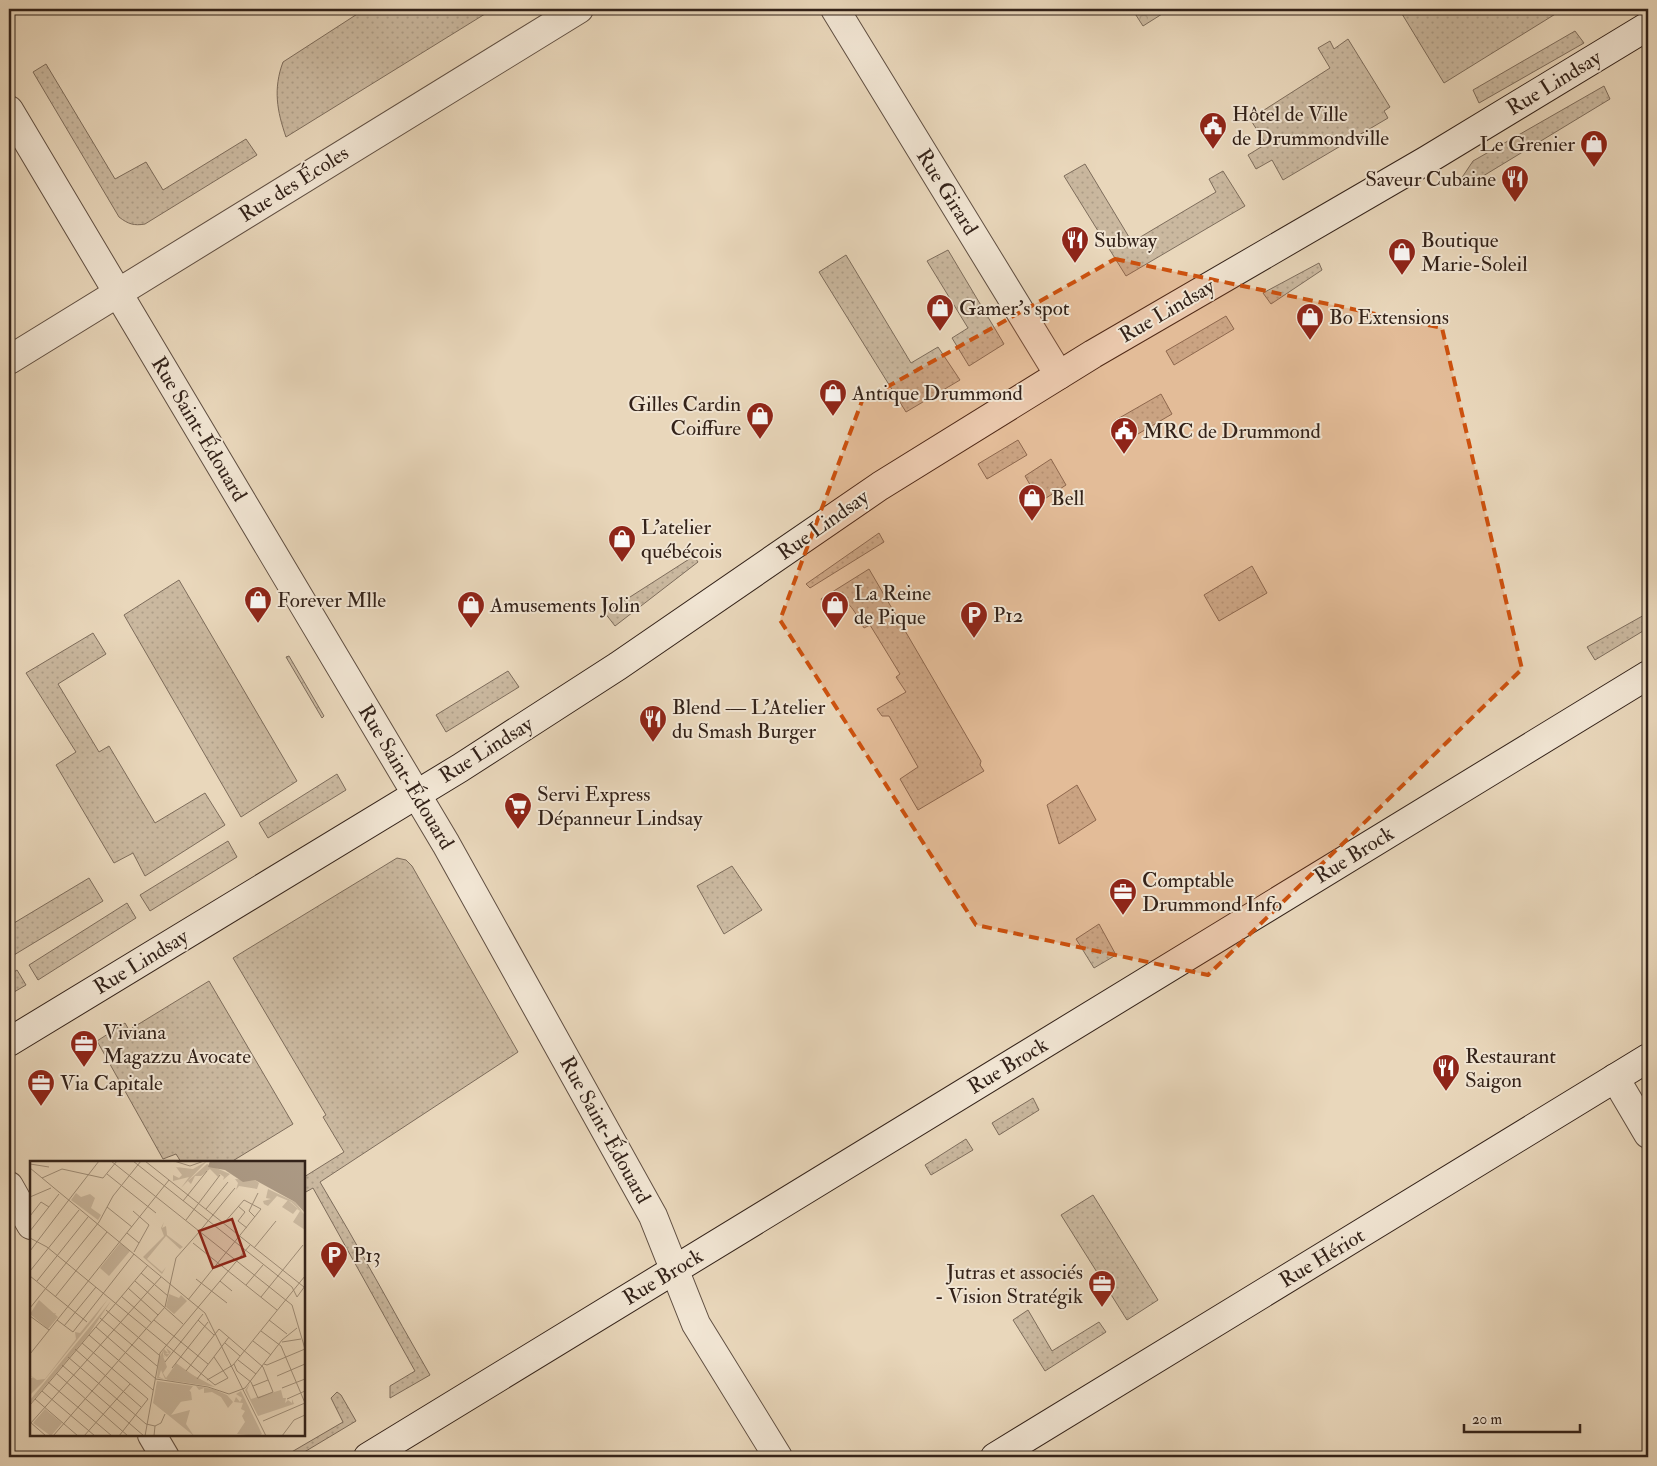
<svg xmlns="http://www.w3.org/2000/svg" width="1657" height="1466" font-family="'IM FELL Double Pica',serif">
  <defs>
    <pattern id="grass-dots" width="8" height="8" patternUnits="userSpaceOnUse" patternTransform="scale(1.25)"><rect width="8" height="8" fill="#cab89f"/><path d="M2 2h.1M6 6h.1" fill="none" stroke="#ae9e88" stroke-width="1.8" stroke-linecap="round"/></pattern>
    <pattern id="park-crowns" width="20" height="18" patternUnits="userSpaceOnUse" patternTransform="scale(1.25)"><rect width="20" height="18" fill="#cab89f"/><path d="M2 6a3 3 0 1 1 6 0M12 15a3 3 0 1 1 6 0" fill="none" stroke="#ae9e88"/></pattern>
  </defs>
  <rect width="100%" height="100%" fill="#e9d7bb"/>
  <filter id="stains"><feTurbulence type="fractalNoise" baseFrequency=".004" numOctaves="4"/><feColorMatrix values="0 0 0 0 .2 0 0 0 0 .09 0 0 0 0 .02 0 0 0 .5 -.17"/></filter>
  <radialGradient id="worn" r=".72"><stop offset=".6" stop-color="#630" stop-opacity="0"/><stop offset="1" stop-color="#630" stop-opacity=".3"/></radialGradient>
  <!-- grass -->
  <g fill="url(#grass-dots)" stroke="#7e6d5c">
    <path d="M365,9H493L286,137C277,111 273,89 283,62Z"/>
    <polygon points="1399,9 1421,9 1422,11 1426,9 1519,9 1521,11 1525,9 1560,9 1557,13 1444,83"/>
    <polygon points="1575,31 1584,43 1479,103 1473,90"/>
    <polygon points="1348,39 1390,107 1384,111 1388,118 1283,180 1272,160 1256,169 1248,155 1266,144 1250,119 1330,68 1318,48 1330,41 1334,49"/>
    <path d="M46,64L115,179L146,162L163,190L246,139L257,155L145,224C134,226 128,224 119,217L33,72Z"/>
    <polygon points="1604,86 1610,99 1465,187 1461,179 1473,161"/>
    <polygon points="1085,164 1132,242 1216,192 1209,179 1223,171 1245,206 1126,276 1064,176"/>
    <polygon points="948,250 1004,344 969,366 952,338 968,328 927,261"/>
    <polygon points="846,255 911,363 938,347 960,380 906,412 819,272"/>
    <polygon points="1319,263 1322,270 1271,304 1263,293"/>
    <polygon points="1226,316 1234,329 1174,365 1166,351"/>
    <polygon points="1161,394 1172,414 1126,441 1114,421"/>
    <polygon points="1018,440 1027,455 987,479 978,464"/>
    <polygon points="1051,459 1066,485 1040,502 1025,476"/>
    <polygon points="879,533 884,542 810,588 806,584"/>
    <polygon points="694,556 698,562 615,626 605,613"/>
    <polygon points="1252,566 1267,593 1219,621 1204,595"/>
    <path d="M869,569L981,761L980,765L984,771L918,810L900,779L918,767L889,716H882L877,709L906,692L896,677L900,674L870,625L864,628C856,615 849,596 832,598L825,605L821,599Z"/>
    <polygon points="179,580 297,781 241,817 124,615"/>
    <polygon points="1646,614 1648,628 1595,660 1587,647"/>
    <polygon points="93,633 106,654 58,684 99,752 109,746 155,823 205,793 225,825 145,876 133,853 114,863 56,765 76,752 26,673"/>
    <polygon points="289,656 324,716 322,718 286,657"/>
    <polygon points="508,671 519,687 446,732 436,715"/>
    <polygon points="337,774 346,790 268,838 259,823"/>
    <polygon points="1077,785 1096,820 1059,844 1047,805"/>
    <polygon points="228,841 237,857 150,911 140,895"/>
    <path d="M397,858L406,860L412,866L518,1052L320,1182C358,1245 393,1311 430,1375L390,1398V1386L415,1371L313,1188L304,1193V1177L344,1152L323,1117L326,1115L233,958Z"/>
    <polygon points="732,866 762,910 724,934 697,886"/>
    <polygon points="89,878 103,901 9,958 9,926"/>
    <polygon points="127,903 136,918 38,980 29,965"/>
    <polygon points="1099,924 1116,955 1094,968 1076,939"/>
    <polygon points="17,970 26,985 9,995 9,975"/>
    <polygon points="209,981 293,1124 231,1162 181,1162 176,1154 163,1159 97,1041 125,1023 129,1030"/>
    <polygon points="1033,1098 1039,1110 999,1135 992,1123"/>
    <polygon points="966,1139 973,1150 931,1175 925,1165"/>
    <polygon points="1093,1195 1158,1300 1127,1320 1061,1215"/>
    <polygon points="1028,1310 1052,1351 1099,1322 1106,1332 1045,1371 1013,1320"/>
    <polygon points="337,1392 341,1395 356,1421 296,1457 283,1457 343,1422 331,1398"/>
  </g>
  <!-- park -->
  <polygon fill="url(#park-crowns)" stroke="#7e6d5c" points="1132,9 1170,9 1143,26"/>
  <g fill="none" stroke-linecap="round" stroke-linejoin="round">
    <defs>
      <g id="street">
        <polyline points="835,9 1059,375"/>
        <polyline points="9,110 446,844 653,1216 696,1324 778,1457"/>
        <polyline points="9,360 579,9"/>
        <polyline points="1615,1078 1648,1134"/>
        <polyline points="9,1186 31,1225"/>
        <polyline points="152,1435 165,1457"/>
      </g>
      <g id="secondary">
        <polyline points="9,1042 460,768 618,666 880,486 1093,354 1427,160 1648,26"/>
        <polyline points="368,1457 1648,675"/>
        <polyline points="995,1457 1648,1058"/>
      </g>
    </defs>
    <!-- street casing -->
    <use href="#street" stroke="#604f42" stroke-width="30"/>
    <!-- secondary casing -->
    <use href="#secondary" stroke="#332219" stroke-width="30"/>
    <!-- street -->
    <use href="#street" stroke="#f1e5d3" stroke-width="28"/>
    <!-- secondary -->
    <use href="#secondary" stroke="#f1e5d3" stroke-width="28"/>
  </g>
  <!-- marked area -->
  <path fill="#cd510e" fill-opacity="0.2" stroke="#cd510e" stroke-width="4" stroke-dasharray="10 6" stroke-linejoin="round" d="M1115,259L1442,328L1522,669L1208,975L976,925L780,620L862,401Z"/>
  <!-- icons -->
  <defs>
    <symbol id="civic-pin" viewBox="-11 -11 22 30"><path d="M0 17L-7.5 6A9.5 9.5 0 1 1 7.5 6Z" fill="#8f2418" stroke="#f1e5d3"/><path d="M-.6-6.5H3V-4.5H.6V-3L4-1V1h2V6H-6V1h2V-1L-.6-3ZM-1.2 2.5V6h2.4V2.5Z" fill="#fff"/></symbol>
    <symbol id="shop-pin" viewBox="-11 -11 22 30"><path d="M0 17L-7.5 6A9.5 9.5 0 1 1 7.5 6Z" fill="#8f2418" stroke="#f1e5d3"/><path d="M-5-2.5h2.3a2.7 3.5 0 0 1 5.4 0H5L5.5 6h-11ZM-1.5-2.5h3a1.5 2.3 0 0 0-3 0Z" fill="#fff"/></symbol>
    <symbol id="restaurant-pin" viewBox="-11 -11 22 30"><path d="M0 17L-7.5 6A9.5 9.5 0 1 1 7.5 6Z" fill="#8f2418" stroke="#f1e5d3"/><path d="M-5-6h1v4h1v-4h1v4h1v-4h1v5L-1.5 .5V6h-2V.5L-5-1ZM5-6V6H3V1.5H1.5Q1.5-4 5-6Z" fill="#fff"/></symbol>
    <symbol id="parking-pin" viewBox="-11 -11 22 30"><path d="M0 17L-7.5 6A9.5 9.5 0 1 1 7.5 6Z" fill="#8f2418" stroke="#f1e5d3"/><path d="M-3.5-5.5H1a3.5 3.5 0 0 1 0 7H-1V5.5H-3.5ZM-1-3.4V-.6H.8a1.4 1.4 0 0 0 0-2.8Z" fill="#fff"/></symbol>
    <symbol id="supermarket-pin" viewBox="-11 -11 22 30"><path d="M0 17L-7.5 6A9.5 9.5 0 1 1 7.5 6Z" fill="#8f2418" stroke="#f1e5d3"/><path d="M-6-5.5h2.5l.6 2H6L4.5 2H-2.5L-4.4-4H-6ZM-1.5 3.2a1.3 1.3 0 1 0 .1 0ZM3 3.2a1.3 1.3 0 1 0 .1 0Z" fill="#fff"/></symbol>
    <symbol id="office-pin" viewBox="-11 -11 22 30"><path d="M0 17L-7.5 6A9.5 9.5 0 1 1 7.5 6Z" fill="#8f2418" stroke="#f1e5d3"/><path d="M-6-3h4V-5.5h4V-3h4V5H-6ZM-1-4.5V-3h2v-1.5ZM-6 0V1H6V0Z" fill="#fff"/></symbol>
  </defs>
  <g fill-rule="evenodd">
    <use href="#civic-pin" x="1197" y="110" width="32" height="43"/>
    <use href="#shop-pin" x="1578" y="128" width="32" height="43"/>
    <use href="#restaurant-pin" x="1499" y="163" width="32" height="43"/>
    <use href="#restaurant-pin" x="1059" y="224" width="32" height="43"/>
    <use href="#shop-pin" x="1386" y="236" width="32" height="43"/>
    <use href="#shop-pin" x="924" y="292" width="32" height="43"/>
    <use href="#shop-pin" x="1294" y="301" width="32" height="43"/>
    <use href="#shop-pin" x="817" y="377" width="32" height="43"/>
    <use href="#shop-pin" x="744" y="400" width="32" height="43"/>
    <use href="#civic-pin" x="1108" y="415" width="32" height="43"/>
    <use href="#shop-pin" x="1016" y="482" width="32" height="43"/>
    <use href="#shop-pin" x="606" y="523" width="32" height="43"/>
    <use href="#shop-pin" x="242" y="584" width="32" height="43"/>
    <use href="#shop-pin" x="455" y="589" width="32" height="43"/>
    <use href="#shop-pin" x="819" y="589" width="32" height="43"/>
    <use href="#parking-pin" x="958" y="599" width="32" height="43"/>
    <use href="#restaurant-pin" x="637" y="703" width="32" height="43"/>
    <use href="#supermarket-pin" x="502" y="790" width="32" height="43"/>
    <use href="#office-pin" x="1107" y="876" width="32" height="43"/>
    <use href="#office-pin" x="68" y="1028" width="32" height="43"/>
    <use href="#restaurant-pin" x="1430" y="1052" width="32" height="43"/>
    <use href="#office-pin" x="25" y="1067" width="32" height="43"/>
    <use href="#parking-pin" x="318" y="1239" width="32" height="43"/>
    <use href="#office-pin" x="1086" y="1268" width="32" height="43"/>
  </g>
  <g text-anchor="middle" dominant-baseline="central" stroke-width="4" stroke-linejoin="round" paint-order="stroke">
    <!-- street labels -->
    <g font-size="21" fill="#332219" stroke="#f1e5d3">
      <text transform="translate(1554 83) rotate(-31)">Rue Lindsay</text>
      <text transform="translate(294 184) rotate(-32)">Rue des Écoles</text>
      <text transform="translate(947 192) rotate(58)">Rue Girard</text>
      <text transform="translate(1167 311) rotate(-30)">Rue Lindsay</text>
      <text transform="translate(199 429) rotate(59)">Rue Saint-Édouard</text>
      <text transform="translate(823 525) rotate(-35)">Rue Lindsay</text>
      <text transform="translate(486 750) rotate(-32)">Rue Lindsay</text>
      <text transform="translate(406 777) rotate(59)">Rue Saint-Édouard</text>
      <text transform="translate(1354 855) rotate(-32)">Rue Brock</text>
      <text transform="translate(141 962) rotate(-31)">Rue Lindsay</text>
      <text transform="translate(1008 1066) rotate(-31)">Rue Brock</text>
      <text transform="translate(605 1130) rotate(61)">Rue Saint-Édouard</text>
      <text transform="translate(1322 1258) rotate(-31)">Rue Hériot</text>
      <text transform="translate(663 1277) rotate(-31)">Rue Brock</text>
    </g>
    <!-- poi labels -->
    <g font-size="21" fill="#332219" stroke="#f1e5d3" text-anchor="start">
      <text x="1232" y="114">Hôtel de Ville<tspan x="1232" dy="24">de Drummondville</tspan></text>
      <text x="1575" y="144" text-anchor="end">Le Grenier</text>
      <text x="1496" y="179" text-anchor="end">Saveur Cubaine</text>
      <text x="1094" y="240">Subway</text>
      <text x="1421" y="240">Boutique<tspan x="1421" dy="24">Marie-Soleil</tspan></text>
      <text x="959" y="308">Gamer's spot</text>
      <text x="1329" y="317">Bo Extensions</text>
      <text x="852" y="393">Antique Drummond</text>
      <text x="741" y="404" text-anchor="end">Gilles Cardin<tspan x="741" dy="24">Coiffure</tspan></text>
      <text x="1143" y="431">MRC de Drummond</text>
      <text x="1051" y="498">Bell</text>
      <text x="641" y="527">L'atelier<tspan x="641" dy="24">québécois</tspan></text>
      <text x="854" y="593">La Reine<tspan x="854" dy="24">de Pique</tspan></text>
      <text x="277" y="600">Forever Mlle</text>
      <text x="490" y="605">Amusements Jolin</text>
      <text x="993" y="615">P12</text>
      <text x="672" y="707">Blend — L’Atelier<tspan x="672" dy="24">du Smash Burger</tspan></text>
      <text x="537" y="794">Servi Express<tspan x="537" dy="24">Dépanneur Lindsay</tspan></text>
      <text x="1142" y="880">Comptable<tspan x="1142" dy="24">Drummond Info</tspan></text>
      <text x="103" y="1032">Viviana<tspan x="103" dy="24">Magazzu Avocate</tspan></text>
      <text x="1465" y="1056">Restaurant<tspan x="1465" dy="24">Saigon</tspan></text>
      <text x="60" y="1083">Via Capitale</text>
      <text x="353" y="1255">P13</text>
      <text x="1083" y="1272" text-anchor="end">Jutras et associés<tspan x="1083" dy="24">- Vision Stratégik</tspan></text>
    </g>
  </g>
  <!-- overview -->
  <g transform="translate(30 1161)">
    <rect width="275" height="275" fill="#e9d7bb"/>
    <path d="M258,39L275,54V69L263,61L270,50L267,48L263,53L252,46ZM134,61L132,67L136,65L137,74L153,86L150,88L136,75L117,98L132,111L136,106L132,113L113,96L134,75L131,67ZM78,138L64,158L13,221L0,234V217H3L0,214L7,219L15,218L46,178L45,171L50,172ZM81,140L59,173L0,243V239ZM136,187L141,191L137,196L134,194V190L133,194L136,197L133,195L137,206L133,212L136,217L143,207L157,211L185,226L135,218L131,209L129,216L134,218L127,217L129,197L134,188L138,192L135,193H139ZM166,225L183,228L197,234L203,241L198,247L191,236L182,231L174,232V227L169,229ZM156,227L161,231L162,239L143,242L146,247L141,254L160,249L156,263L164,275L127,245ZM211,230L232,273L229,275L207,273L215,261L212,255L215,250L211,248L213,242L204,241L206,236L210,241L212,237L206,233Z" fill="#cab89f"/>
    <path d="M177,0L151,27L159,16L143,20V14L149,17L152,14L146,6L163,8ZM177,3L200,13L193,19L194,16L190,13L188,16L180,8L171,15H165L161,23L158,20ZM205,18L225,19L229,22L227,28L209,25L206,29L208,22ZM238,28L265,41L275,54L261,41L247,35L238,45L234,43L233,40L241,38L236,37ZM220,222L217,229L221,238L251,229L253,237H256L255,242L258,239L262,242V238L264,243L228,255L215,229Z" fill="#cab89f"/>
    <path d="M90,82L100,90L79,115L70,107Z" fill="#cab89f"/>
    <path d="M46,32L51,36L60,33L65,37L61,47L71,54L68,59L41,39ZM139,133L149,137L151,134L157,140L144,153L136,146ZM9,139L28,156L18,168L0,153ZM146,202L174,222L173,224L137,219ZM127,220L163,225L140,255L123,242ZM15,248L32,262L21,275L3,262Z" fill="#cab89f"/>
    <path d="M16,147L19,151L14,155L26,152L18,166L9,159L13,155L10,150ZM138,236L145,246L134,249L127,244Z" fill="#cab89f"/>
    <path d="M180,0H275V52L265,41L225,19L213,21L195,9L178,6Z" fill="#ab9984"/>
    <path fill="none" stroke="#a08f7a" stroke-width="1" d="M81,0L262,144L275,188M103,0L262,126L267,136L275,125M115,0L274,126M144,0L160,5L174,0M0,3L19,6M0,7L175,152L236,275M77,13L126,52M12,17L32,8L73,17L87,0M0,36L21,27M38,40L69,0M153,40L177,10M208,45L215,51L208,60L217,67M77,46L102,66M176,48L198,21M103,50L119,64L104,91M0,55L11,41L19,46M225,56L219,50L228,32M156,59L190,14M0,70L29,33M169,71L205,27M97,72L109,82M0,77L17,86L185,224L198,217L184,196M163,82L247,149M224,87L246,60M0,90L38,40M0,110L49,49M111,112L138,135M0,115L57,161M166,118L197,142M7,120L58,56M105,120L153,163M190,120L202,130M216,124L233,104M98,127L128,154M91,135L122,162M25,136L77,71M231,136L273,84M158,139L231,48L214,39L194,62M0,147L69,61L83,35L111,0M76,149L129,194M0,155L19,169M70,157L127,205M27,159L43,171L104,93M124,159L178,203M168,159L184,174M239,159L257,173M34,165L66,126M66,166L126,218L178,226L199,233L215,227L252,179L267,167M231,170L251,185L275,242M59,174L123,229M223,180L241,194M252,181L271,178M52,182L118,238M195,182L210,195M45,188L111,246M0,193L139,19M38,196L116,263L125,265L124,275M208,199L226,213M135,201L173,153M234,203L237,204L275,188M32,204L114,275M142,207L178,161M156,210L189,168L233,206L243,231L228,237L221,221L207,210L204,203M26,212L98,275M247,215L275,203M167,218L199,176M177,219L203,204L275,115M18,221L82,275M223,225L238,219M252,227L275,218M12,230L65,275M5,238L48,275M257,238L275,230M0,244L118,104M233,260L275,242M0,261L16,275M0,263L131,116M125,265L131,262L135,253M23,275L135,146L146,97L170,70M54,275L100,223M89,275L118,238M115,275L130,192L220,84M252,275L264,259L275,254"/>
    <path fill="#8f2418" fill-opacity="0.15" stroke="#8f2418" stroke-width="2.5" d="M202,58L215,95L183,107L169,70Z"/>
    <rect width="275" height="275" fill="none" stroke="#332219" stroke-width="2.5"/>
  </g>
  <!-- margin -->
  <rect width="1657" height="1466" fill="none" stroke="#e9d7bb" stroke-width="30"/>
  <rect x="10" y="10" width="1637" height="1446" fill="none" stroke="#332219" stroke-width="2.5"/>
  <rect x="15" y="15" width="1627" height="1436" fill="none" stroke="#332219"/>
  <!-- scale -->
  <path d="M1464 1424v8h116v-8" fill="none" stroke="#332219" stroke-width="2.5"/>
  <text x="1472" y="1424" font-size="15" fill="#332219" stroke="#f1e5d3" stroke-width="4" paint-order="stroke">20 m</text>
  <rect width="100%" height="100%" filter="url(#stains)"/>
  <rect width="100%" height="100%" fill="url(#worn)"/>
</svg>
